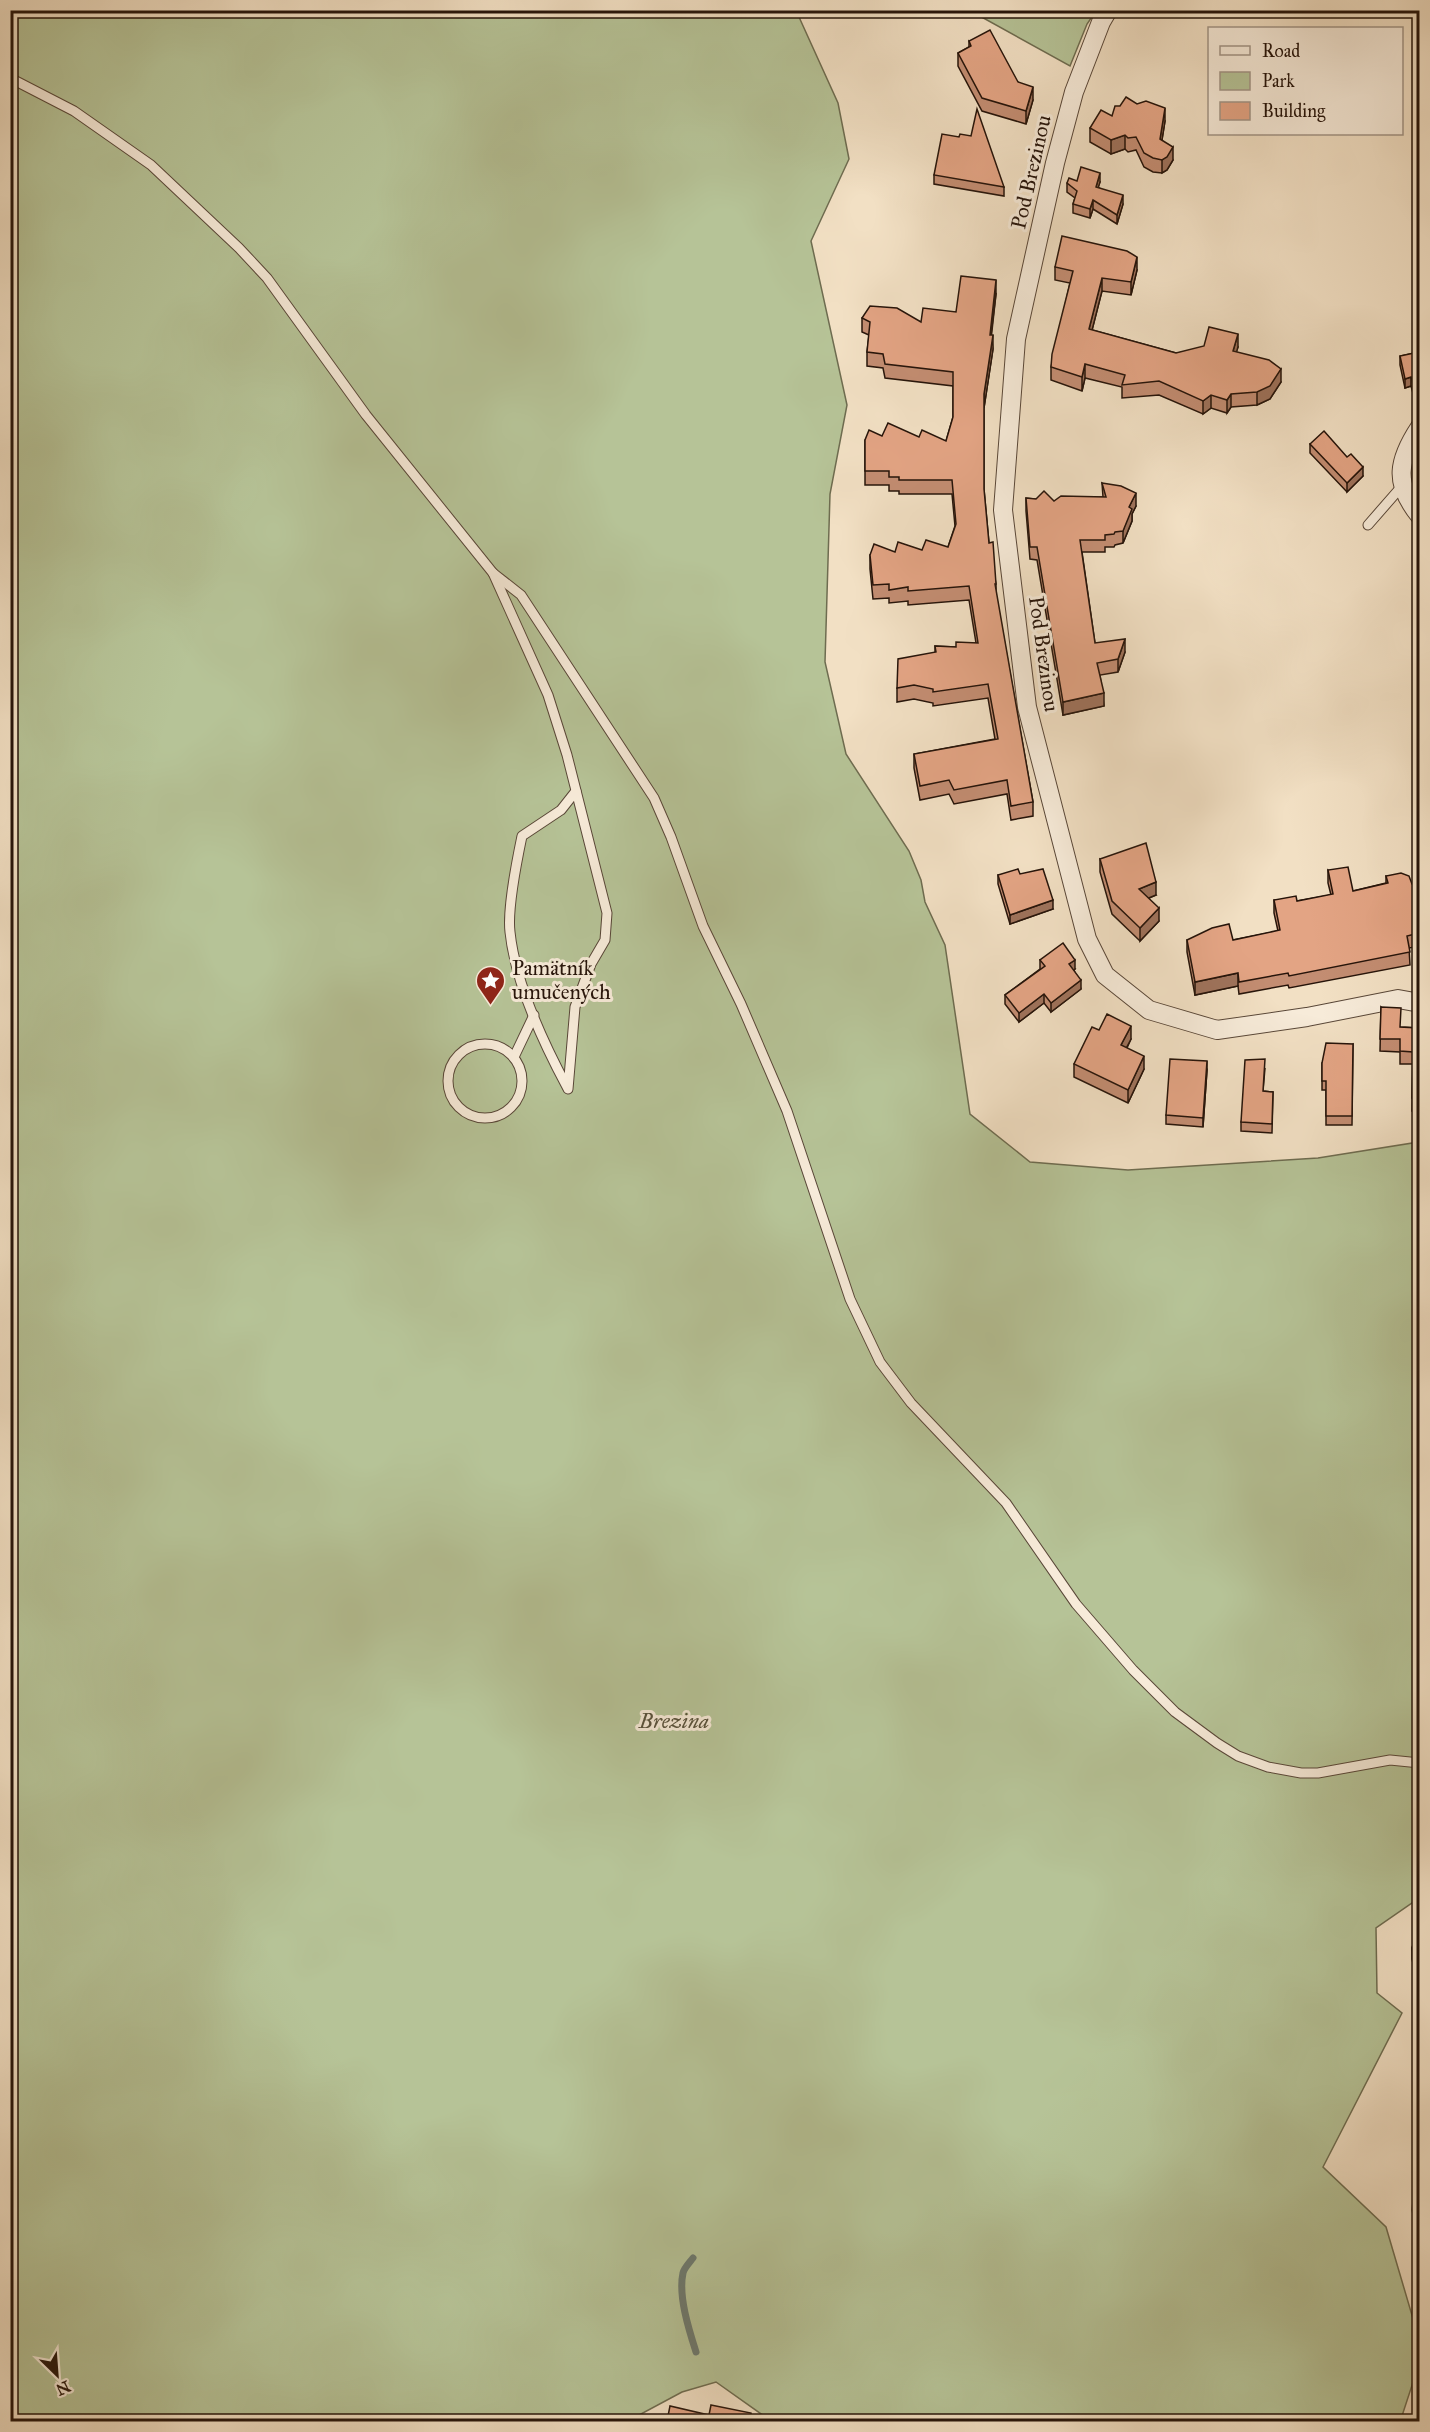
<svg xmlns="http://www.w3.org/2000/svg" width="1430" height="2432" font-family="'IM FELL Great Primer',serif">
  <rect width="100%" height="100%" fill="#f2e0c4"/>
  <filter id="stains"><feTurbulence type="fractalNoise" baseFrequency=".00333" numOctaves="4"/><feColorMatrix values="0 0 0 0 .2 0 0 0 0 .09 0 0 0 0 .02 0 0 0 .5 -.17"/></filter>
  <radialGradient id="worn" r=".72"><stop offset=".6" stop-color="#630" stop-opacity="0"/><stop offset="1" stop-color="#630" stop-opacity=".3"/></radialGradient>
  <!-- green -->
  <g fill="#b6c397" stroke="#6e6c50" stroke-width="1.5">
    <polygon points="11,11 819,11 799,17 838,103 849,159 811,241 847,405 830,494 825,662 846,754 909,851 921,880 925,902 945,945 970,1114 1030,1162 1128,1170 1318,1158 1419,1142 1419,1898 1376,1928 1377,1993 1402,2013 1323,2167 1386,2227 1419,2339 1419,2364 1400,2422 771,2421 716,2382 682,2392 628,2421 11,2422"/>
    <polygon points="956,11 1096,11 1087,24 1070,66 978,15"/>
    <polygon points="1419,2150 1419,2243 1412,2210"/>
  </g>
  <g fill="none" stroke-linecap="round" stroke-linejoin="round">
    <!-- stream -->
    <path stroke="#6c796f" stroke-width="7" d="M693,2258C690,2262 684,2268 683,2273C678,2296 689,2330 696,2352"/>
    <defs>
      <g id="service">
        <polyline points="10,78 74,111 151,165 239,248 267,278 366,415 493,573 548,695 567,755 607,913 605,940 591,964 575,1007 568,1089"/>
        <polyline points="1368,525 1402,486"/>
        <polyline points="493,573 521,595 654,798 671,837 703,926 741,1004 787,1111 850,1299 880,1362 911,1403 1006,1503 1076,1604 1133,1670 1175,1712 1217,1743 1238,1756 1268,1767 1301,1773 1318,1773 1390,1760 1420,1763"/>
        <circle cx="485" cy="1081" r="37"/>
        <polyline points="514,1057 534,1015"/>
        <path d="M567,1087C544,1044 515,981 510,932C507,908 517,860 522,836L561,810L576,791"/>
      </g>
      <g id="minor">
        <polyline points="1108,10 1101,22 1074,92 1055,163 1016,339 1003,510 1027,707 1087,939 1105,975 1149,1010 1217,1030 1307,1017 1398,999 1420,1003"/>
        <path d="M1420,427C1398,460 1393,483 1420,516"/>
      </g>
    </defs>
    <!-- service casing -->
    <use href="#service" stroke="#594738" stroke-width="11"/>
    <!-- minor casing -->
    <use href="#minor" stroke="#594738" stroke-width="20"/>
    <!-- service -->
    <use href="#service" stroke="#f7ebd9" stroke-width="9"/>
    <!-- minor -->
    <use href="#minor" stroke="#f7ebd9" stroke-width="18"/>
  </g>
  <!-- wall -->
  <g fill="#c38d72" stroke="#26140a" stroke-width="1.5">
    <polygon points="969,41 1018,82 1033,100 1026,124 982,111 958,66 958,53 969,47"/>
    <polygon points="1112,116 1165,121 1162,140 1173,160 1167,170 1162,173 1153,172 1144,167 1136,150 1128,152 1125,149 1111,154 1090,142 1090,128"/>
    <polygon points="959,137 1004,187 1004,196 934,184 934,175"/>
    <polygon points="1077,181 1100,182 1098,187 1123,204 1117,224 1093,209 1090,218 1073,213 1073,204 1075,198 1067,192 1067,183"/>
    <polygon points="1055,267 1137,270 1131,295 1102,291 1092,330 1176,353 1238,347 1236,352 1281,382 1270,399 1257,405 1231,407 1227,413 1211,408 1203,414 1159,395 1122,398 1122,387 1085,378 1082,391 1051,380 1051,367 1070,283 1055,280"/>
    <polygon points="996,294 991,335 993,349 984,408 984,489 989,543 996,584 996,594 1033,802 1033,816 1011,820 1007,794 954,804 949,794 920,800 914,768 914,754 995,739 988,698 933,706 933,703 914,699 897,702 897,688 935,653 935,646 956,647 976,643 969,600 908,605 908,601 889,603 889,598 873,599 870,569 870,555 895,552 922,550 948,547 955,526 952,494 899,494 899,491 889,491 889,485 865,485 865,440 882,436 919,437 946,441 953,417 953,386 885,378 883,368 867,366 867,352 869,335 862,332 862,318 921,322 956,312"/>
    <polygon points="1419,352 1414,397 1411,386 1405,388 1400,365 1400,356"/>
    <polygon points="1310,444 1347,457 1363,476 1347,492 1310,453"/>
    <polygon points="1102,483 1136,506 1132,514 1132,521 1123,543 1115,545 1114,547 1105,547 1105,552 1082,552 1095,643 1125,652 1118,672 1100,675 1104,706 1063,715 1037,560 1030,559 1026,511 1026,498 1054,501 1103,497"/>
    <polygon points="1100,859 1156,895 1149,898 1159,921 1140,941 1112,914 1100,872"/>
    <polygon points="1328,870 1353,891 1386,883 1386,876 1412,884 1419,883 1419,946 1409,948 1410,965 1289,988 1288,985 1239,994 1238,986 1195,995 1187,952 1187,940 1233,940 1278,931 1274,913 1274,900 1297,901 1331,895 1328,883"/>
    <polygon points="1020,874 1053,909 1010,924 998,884 998,875"/>
    <polygon points="1040,960 1075,969 1074,970 1081,989 1051,1012 1044,1003 1019,1022 1005,1004 1005,995 1040,969"/>
    <polygon points="1381,1007 1400,1027 1419,1028 1419,1111 1412,1111 1413,1064 1400,1064 1400,1052 1380,1051"/>
    <polygon points="1099,1030 1131,1039 1127,1048 1144,1069 1128,1103 1074,1077 1074,1064"/>
    <polygon points="1353,1044 1352,1125 1326,1125 1326,1090 1322,1090 1322,1063"/>
    <polygon points="1265,1068 1263,1091 1273,1092 1272,1133 1241,1131 1241,1122"/>
    <polygon points="1207,1070 1203,1127 1166,1124 1166,1115"/>
    <polygon points="1419,1930 1419,1977 1415,1973 1412,1959 1412,1948"/>
  </g>
  <!-- shaded-wall -->
  <g fill="#9f735c" stroke="#26140a" stroke-width="1.5">
    <polygon points="1033,87 1033,100 1026,124 1026,111"/>
    <polygon points="1165,108 1165,121 1160,152 1160,139"/>
    <polygon points="1125,135 1125,149 1111,154 1111,140"/>
    <polygon points="1173,147 1173,160 1167,170 1162,173 1162,160"/>
    <polygon points="1100,173 1100,182 1096,195 1096,187"/>
    <polygon points="1123,195 1123,204 1117,224 1117,215"/>
    <polygon points="1093,200 1093,209 1090,218 1090,209"/>
    <polygon points="1137,257 1137,270 1131,295 1131,282"/>
    <polygon points="1102,278 1102,291 1089,342 1089,329"/>
    <polygon points="996,280 996,294 990,349 990,335"/>
    <polygon points="1238,334 1238,347 1233,364 1233,351"/>
    <polygon points="993,335 993,349 984,408 984,394"/>
    <polygon points="1085,364 1085,378 1082,391 1082,377"/>
    <polygon points="1281,369 1281,382 1270,399 1257,405 1257,392"/>
    <polygon points="1411,377 1411,386 1405,388 1405,379"/>
    <polygon points="1419,387 1419,396 1414,397 1414,388"/>
    <polygon points="1231,394 1231,407 1227,413 1227,400"/>
    <polygon points="1211,395 1211,408 1203,414 1203,401"/>
    <polygon points="1363,467 1363,476 1347,492 1347,483"/>
    <polygon points="1136,493 1136,506 1132,514 1132,521 1123,543 1123,531 1129,507"/>
    <polygon points="1125,639 1125,652 1118,672 1118,659"/>
    <polygon points="1104,693 1104,706 1063,715 1063,702"/>
    <polygon points="1156,882 1156,895 1139,902 1139,889"/>
    <polygon points="1053,900 1053,909 1010,924 1010,915"/>
    <polygon points="1159,908 1159,921 1140,941 1140,928"/>
    <polygon points="1075,960 1075,969 1069,973 1069,964"/>
    <polygon points="1238,973 1238,986 1195,995 1195,982"/>
    <polygon points="1081,980 1081,989 1051,1012 1051,1003"/>
    <polygon points="1044,994 1044,1003 1019,1022 1019,1013"/>
    <polygon points="1131,1026 1131,1039 1121,1058 1121,1045"/>
    <polygon points="1144,1056 1144,1069 1128,1103 1128,1090"/>
    <polygon points="1207,1061 1207,1070 1203,1127 1203,1118"/>
  </g>
  <!-- building -->
  <g fill="#e3a484" stroke="#26140a" stroke-width="1.5">
    <polygon points="990,30 1018,82 1033,87 1026,111 982,98 958,53 971,46 969,41"/>
    <polygon points="1126,97 1137,104 1146,101 1165,108 1160,139 1173,147 1167,157 1162,160 1153,158 1144,153 1136,137 1128,138 1125,135 1111,140 1090,128 1101,110 1112,116 1115,106 1120,106"/>
    <polygon points="977,109 1004,187 934,175 942,134 959,137 960,134 971,136"/>
    <polygon points="1081,167 1100,173 1096,187 1123,195 1117,215 1093,200 1090,209 1073,204 1077,191 1067,183 1069,178 1077,181"/>
    <polygon points="1062,236 1127,251 1137,257 1131,282 1102,278 1089,329 1176,353 1204,346 1209,327 1238,334 1233,351 1269,360 1281,369 1270,386 1257,392 1231,394 1227,400 1211,395 1203,401 1159,381 1122,385 1125,375 1085,364 1082,377 1051,367 1052,354 1073,271 1055,267"/>
    <polygon points="961,276 996,280 990,335 993,335 984,394 984,489 989,543 993,542 996,584 995,584 1033,802 1011,806 1007,780 954,790 949,780 920,786 914,754 998,739 988,684 933,692 933,689 914,685 897,688 898,659 936,652 935,646 956,647 956,642 978,643 969,586 908,591 908,587 889,590 889,584 873,585 870,555 874,544 895,552 898,542 922,550 926,540 948,547 956,524 952,480 899,480 899,477 889,477 889,471 865,471 865,440 869,430 882,436 888,423 919,437 922,430 946,441 953,417 953,372 885,364 883,354 867,352 870,322 862,318 870,306 897,308 921,322 923,308 956,312"/>
    <polygon points="1419,352 1419,387 1414,388 1411,377 1405,379 1400,356"/>
    <polygon points="1324,431 1347,457 1351,454 1363,467 1347,483 1310,444"/>
    <polygon points="1102,483 1121,486 1136,493 1129,507 1132,509 1123,531 1115,532 1114,534 1105,535 1105,540 1080,540 1095,643 1125,639 1118,659 1097,663 1104,693 1063,702 1037,547 1030,547 1026,498 1036,499 1044,491 1054,501 1061,496 1106,497"/>
    <polygon points="1146,843 1156,882 1139,889 1159,908 1140,928 1112,901 1100,859"/>
    <polygon points="1348,867 1353,891 1388,883 1386,876 1401,873 1409,876 1412,884 1419,883 1419,933 1407,936 1410,952 1289,976 1288,973 1239,982 1238,973 1195,982 1187,940 1212,928 1229,924 1233,940 1280,930 1274,900 1296,896 1297,901 1333,894 1328,870"/>
    <polygon points="1018,869 1020,874 1043,869 1053,900 1010,915 998,875"/>
    <polygon points="1063,943 1075,960 1069,964 1081,980 1051,1003 1044,994 1019,1013 1005,995 1045,966 1040,960"/>
    <polygon points="1381,1007 1401,1008 1400,1027 1419,1028 1419,1098 1412,1098 1413,1052 1400,1051 1400,1039 1380,1039"/>
    <polygon points="1107,1014 1131,1026 1121,1045 1144,1056 1128,1090 1074,1064 1092,1027 1099,1030"/>
    <polygon points="1326,1043 1353,1044 1352,1116 1326,1116 1326,1081 1322,1081 1322,1063"/>
    <polygon points="1170,1059 1207,1061 1203,1118 1166,1115"/>
    <polygon points="1265,1059 1263,1091 1273,1092 1272,1124 1241,1122 1245,1060"/>
    <polygon points="1419,1930 1419,1965 1415,1961 1412,1948 1416,1933"/>
    <polygon points="711,2405 751,2413 751,2417 775,2421 667,2421 670,2406 709,2415"/>
  </g>
  <!-- icons -->
  <defs>
    <symbol id="sight-pin" viewBox="-11 -11 22 30"><path d="M0 17L-7.5 6A9.5 9.5 0 1 1 7.5 6Z" fill="#8f2418" stroke="#f7ebd9"/><path d="M0-6L1.8-2.2L6-1.7L2.9 1.2L3.7 5.4L0 3.3L-3.7 5.4L-2.9 1.2L-6-1.7L-1.8-2.2Z" fill="#fff"/></symbol>
  </defs>
  <g fill-rule="evenodd">
    <use href="#sight-pin" x="474" y="964" width="33" height="45"/>
  </g>
  <g text-anchor="middle" dominant-baseline="central" stroke-width="6" stroke-linejoin="round" paint-order="stroke">
    <!-- street labels -->
    <g font-size="21" fill="#26140a" stroke="#f7ebd9">
      <text transform="translate(1031 172) rotate(-77)">Pod Brezinou</text>
      <text transform="translate(1044 654) rotate(82)">Pod Brezinou</text>
    </g>
    <!-- poi labels -->
    <g font-size="21" fill="#26140a" stroke="#f7ebd9" text-anchor="start">
      <text x="512" y="968">Pamätník<tspan x="512" dy="24">umučených</tspan></text>
    </g>
    <!-- park labels -->
    <g font-size="21" font-style="italic" fill="#58513b" stroke="#f7ebd9">
      <text x="674" y="1721">Brezina</text>
    </g>
  </g>
  <!-- margin -->
  <rect width="1430" height="2432" fill="none" stroke="#f2e0c4" stroke-width="36"/>
  <rect x="12" y="12" width="1406" height="2408" fill="none" stroke="#26140a" stroke-width="3"/>
  <rect x="18" y="18" width="1394" height="2396" fill="none" stroke="#26140a" stroke-width="1.5"/>
  <!-- legend -->
  <rect x="1208" y="27" width="195" height="108" fill="#f7ebd9" stroke="#a39586" stroke-width="1.5"/>
  <rect x="1220" y="46" width="30" height="9" fill="#f7ebd9" stroke="#a39586" stroke-width="1.5"/>
  <text x="1262" y="57" font-size="18" fill="#26140a">Road</text>
  <rect x="1220" y="72" width="30" height="18" fill="#b6c397" stroke="#a39586" stroke-width="1.5"/>
  <text x="1262" y="87" font-size="18" fill="#26140a">Park</text>
  <rect x="1220" y="102" width="30" height="18" fill="#e3a484" stroke="#a39586" stroke-width="1.5"/>
  <text x="1262" y="117" font-size="18" fill="#26140a">Building</text>
  <!-- north arrow -->
  <g transform="translate(57 2375) rotate(155)" stroke="#f7ebd9" stroke-width="4.5" paint-order="stroke">
  <path d="M0-4.5L10 22L0 15L-10 22Z" fill="#26140a"/>
  <text y="-9" font-size="16" font-weight="bold" text-anchor="middle" fill="#26140a">N</text>
  </g>
  <rect width="100%" height="100%" filter="url(#stains)"/>
  <rect width="100%" height="100%" fill="url(#worn)"/>
</svg>
